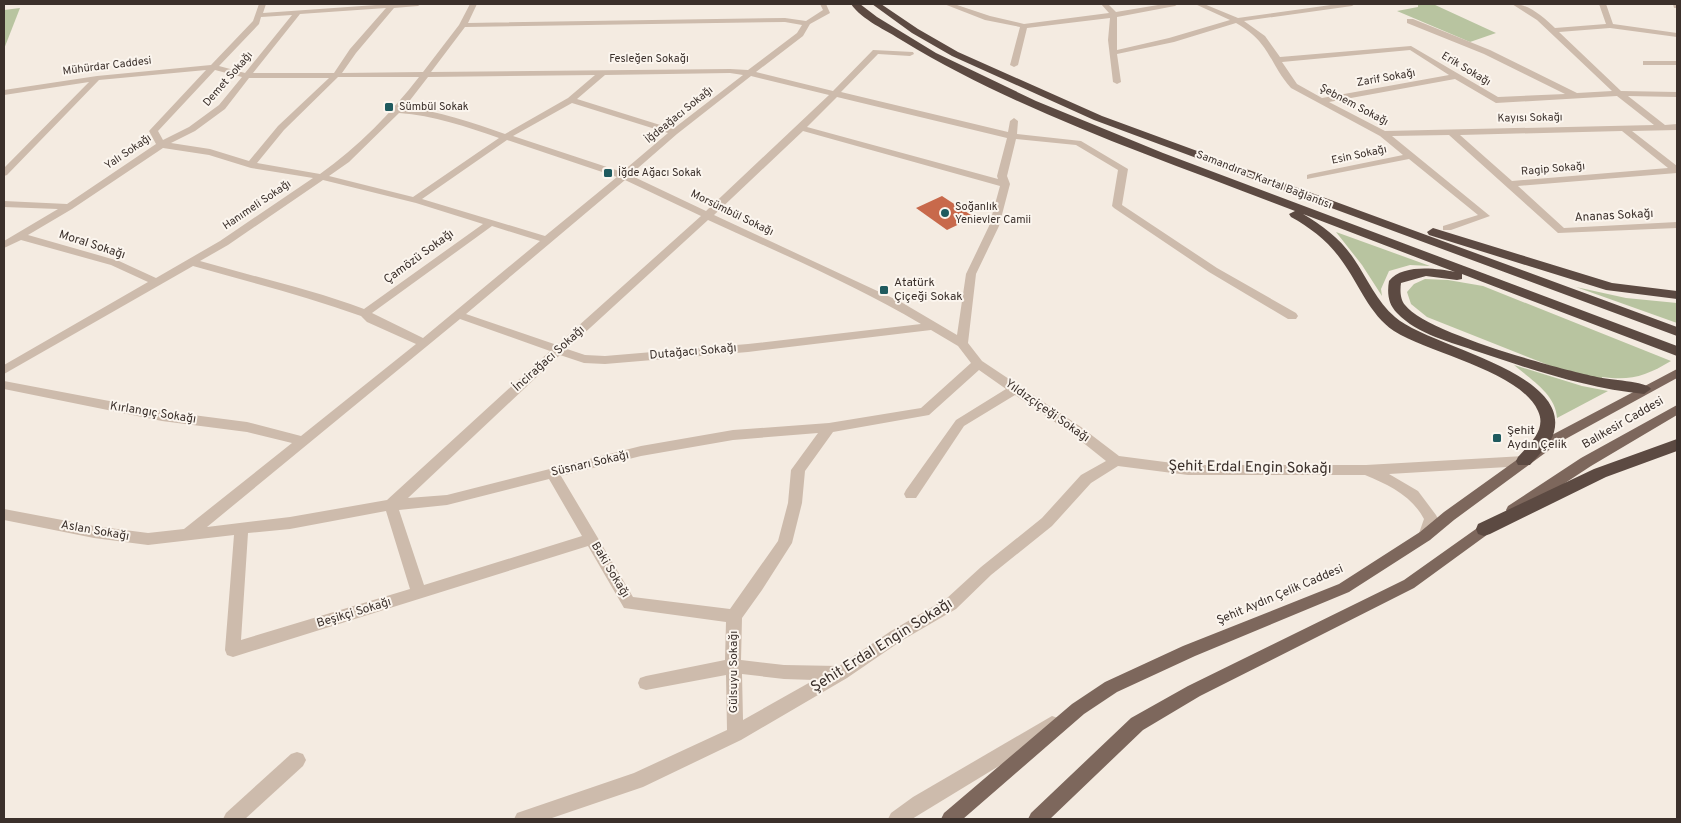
<svg xmlns="http://www.w3.org/2000/svg" width="1681" height="823" font-family="Overpass,sans-serif">
  <rect width="100%" height="100%" fill="#f4ebe1"/>
  <!-- green -->
  <g fill="#b8c4a0">
    <polygon points="1418,4 1433,4 1496,33 1470,42 1397,11 1418,7"/>
    <polygon points="20,8 4,49 4,10"/>
    <polygon points="1336,232 1430,266 1410,265 1389,271 1381,289 1382,296 1362,265"/>
    <path d="M1425,279L1448,280L1483,286L1671,361C1646,376 1631,381 1602,377L1603,381L1566,372L1427,317L1411,304L1407,292L1414,284Z"/>
    <polygon points="1576,287 1626,298 1677,303 1677,323"/>
    <path d="M1514,365L1582,386L1608,391L1557,418C1556,394 1530,379 1514,365Z"/>
  </g>
  <!-- building -->
  <polygon fill="#c8694b" points="942,196 974,217 947,230 916,208"/>
  <g fill="none" stroke-linecap="round" stroke-linejoin="round">
    <!-- minor -->
    <g fill="#cdbbac" fill-rule="evenodd">
      <path d="M259,4H266L263,13L390,4H421L418,6L394,8L356,53L342,73L423,72L459,25L470,4H477L468,23L785,18L806,21L823,10L820,4H826L830,13L810,24L803,36L756,72L833,91L873,50L913,52L914,54L910,56L878,54L841,92L1008,132L1010,121L1014,118L1018,121L1017,134L1081,141L1128,169L1122,205L1217,268L1296,313L1298,316L1296,319H1288L1209,272L1114,208L1112,206L1118,170L1076,145L1016,139L1007,176L1010,184L999,226L976,274L968,343L982,361L1081,427L1119,456L1188,465H1366L1524,456L1529,457L1531,461L1529,465L1524,466L1389,474L1418,491L1436,515L1438,519L1430,540L1425,542L1420,540L1418,536L1424,519C1412,496 1389,485 1365,475H1188L1118,466L1091,483L1052,526L991,575L956,609L901,641L847,678L741,740L643,787L549,819H514L517,813L634,773L727,730L726,675L646,690L640,688L638,683L640,678L646,676L725,660L726,622L624,608L588,546L233,657L227,655L225,650L234,535L148,545L94,538L4,520V509L94,526L148,533L184,529L292,443L247,432L162,421L4,389V381L162,411L247,422L301,436L416,344L367,322L361,316C306,296 249,282 193,266L4,374V365L148,282L111,265L21,240L4,248V241L58,209L4,207V201L67,204L156,144L149,131L206,70L99,80L7,175L4,176V168L89,82L4,95V90L97,76L211,65L253,21ZM386,8L350,49L334,73H253L300,14ZM292,15L245,73L219,66L259,24L261,17ZM785,22L802,25L797,33L748,70L730,69L431,72L465,27ZM215,70L242,77L219,105L189,127L163,140L158,131ZM730,73L743,75L673,129L577,99L605,75ZM595,75L568,98L505,134C473,123 438,110 404,108L428,77ZM751,76L829,95L706,211L630,175L677,134ZM338,77H419C391,113 358,147 320,174L257,163L284,130ZM249,78H329L278,126L249,161L210,149L171,143L195,131L225,109ZM837,97L1007,138L997,176L998,179L807,127ZM572,103L668,133L622,172L513,136ZM399,113C433,115 467,127 499,138L413,197L329,176L349,162ZM803,131L1000,186L989,226L966,274L957,335L901,302L714,215ZM507,140L617,177L545,236L422,199ZM163,148L209,155L251,168L313,178L220,241L156,278L119,261L28,235L72,209ZM323,180L416,203L483,224L364,309C310,289 255,277 200,261L228,245ZM625,180L701,216L557,345L466,314ZM708,220C780,253 853,284 921,324L748,344L605,356L585,355L567,349ZM492,226L540,241L423,338L372,313ZM460,319L550,351L387,500L290,517L207,527ZM931,330L958,346L971,363L921,408L829,423L733,430L641,446L447,495L408,498L560,355L584,363L605,364L748,352ZM979,370L1006,389L956,420L906,490L904,494L906,498H916L964,426L1015,395L1071,433L1106,461L1081,475L1042,518L981,567L946,599L891,631L839,666L784,665L741,660L742,618L762,590L792,543L802,503L805,471L833,432L929,415ZM818,433L791,470L788,503L778,541L730,609L633,597L561,476L641,456L733,440ZM549,479L582,536L424,585L399,510L447,505ZM386,511L410,589L241,640L248,533L290,529ZM742,674L784,679L814,680L743,720Z"/>
      <path d="M944,4H954L990,16L1024,24L1109,13L1101,4H1108L1116,12L1164,4H1178L1175,6L1117,17V50L1169,38L1230,20L1195,4H1204L1238,18L1338,4H1355L1352,6L1244,21L1265,36L1280,57L1411,46L1498,97L1565,94L1484,54L1407,23V19H1413L1490,50L1577,93L1612,91L1537,20L1512,4C1528,3 1543,17 1555,28L1606,24L1599,4H1606L1613,24L1677,33V37L1610,28L1559,32L1621,91L1677,92V97L1628,96L1665,125L1677,124V130L1632,131L1677,166V173L1518,186L1564,228L1677,222V228L1558,233L1449,135L1392,136L1490,216L1451,230H1443V226L1478,215L1409,159L1307,179V175L1310,174L1403,155L1380,136L1291,88C1268,62 1271,43 1236,23L1174,42L1117,54L1121,82L1117,84L1113,82L1108,40L1110,18L1027,28L1018,65L1014,67L1010,65L1020,27L985,20ZM1410,50L1449,75L1322,98L1297,84L1282,62ZM1455,79L1496,103L1617,96L1654,125L1385,131L1329,102ZM1622,131L1668,168L1512,181L1460,135Z"/>
      <polygon points="1673,4 1677,4 1677,8 1674,8"/>
      <rect x="1643" y="61" width="34" height="4"/>
      <polygon points="1052,716 1058,718 1060,724 1058,730 912,819 888,819 891,813 913,797"/>
      <polygon points="297,752 303,754 306,760 303,766 245,819 223,819 226,813 291,754"/>
    </g>
    <!-- major -->
    <g fill="#7d675c" fill-rule="evenodd">
      <polygon points="1677,369 1677,378 1560,442 1454,520 1430,540 1349,592 1195,656 1117,692 1084,714 963,819 941,819 944,813 1072,704 1105,682 1183,646 1339,584 1420,532 1444,512 1550,436"/>
      <polygon points="1677,405 1677,415 1591,466 1518,514 1513,515 1508,514 1506,510 1508,506 1581,458"/>
      <polygon points="1490,519 1495,521 1497,525 1495,529 1414,588 1200,696 1143,730 1050,819 1028,819 1031,813 1131,718 1188,686 1404,580"/>
    </g>
    <!-- highway -->
    <g fill="#5c4a42" fill-rule="evenodd">
      <path d="M851,4H860L877,17L936,53L1036,101L1163,153L1677,346V356L1462,274V279L1457,280L1426,276L1401,283C1400,290 1400,299 1405,305C1426,333 1559,369 1597,377C1608,380 1647,381 1651,389L1644,394C1586,388 1533,370 1479,352C1451,342 1418,335 1397,313C1388,304 1387,293 1389,281C1402,264 1436,268 1455,272L1303,214C1323,226 1341,239 1354,259C1367,278 1377,302 1395,317C1429,347 1570,371 1554,432C1551,445 1538,455 1530,465H1518L1516,461L1518,457C1529,444 1547,430 1538,411C1520,371 1431,354 1394,331C1369,314 1359,284 1342,261C1329,242 1311,228 1291,217L1289,214L1295,211C1166,161 1021,113 903,41C886,30 862,20 851,4Z"/>
      <polygon points="872,4 881,4 918,29 958,52 1102,116 1677,327 1677,336 1094,120 952,56 912,33"/>
      <polygon points="1433,228 1612,283 1677,291 1677,299 1606,290 1429,235 1427,232"/>
      <polygon points="1677,439 1677,451 1606,477 1490,534 1484,536 1478,534 1476,529 1478,524 1594,469"/>
    </g>
  </g>
  <!-- markers -->
  <g fill="#1f5a5e" stroke="#fbf5ee" stroke-width="2">
    <rect x="384" y="102" width="10" height="10" rx="2.5"/>
    <rect x="603" y="168" width="10" height="10" rx="2.5"/>
    <circle cx="945" cy="213" r="5"/>
    <rect x="879" y="285" width="10" height="10" rx="2.5"/>
    <rect x="1492" y="433" width="10" height="10" rx="2.5"/>
  </g>
  <g text-anchor="middle" dominant-baseline="central" stroke-width="4" stroke-linejoin="round" paint-order="stroke">
    <!-- far-street labels -->
    <g font-size="11" fill="#3b302b" stroke="#fbf5ee">
      <text x="649" y="59">Fesleğen Sokağı</text>
      <text transform="translate(107 66) rotate(-7)">Mühürdar Caddesi</text>
      <text transform="translate(1466 69) rotate(31)">Erik Sokağı</text>
      <text transform="translate(1386 78) rotate(-10)">Zarif Sokağı</text>
      <text transform="translate(228 79) rotate(-49)">Demet Sokağı</text>
      <text transform="translate(1354 105) rotate(28)">Şebnem Sokağı</text>
      <text transform="translate(679 115) rotate(-39)">İğdeağacı Sokağı</text>
      <text transform="translate(1530 118) rotate(-1)">Kayısı Sokağı</text>
      <text transform="translate(128 152) rotate(-34)">Yalı Sokağı</text>
      <text transform="translate(1359 155) rotate(-12)">Esin Sokağı</text>
      <text transform="translate(1553 169) rotate(-5)">Ragip Sokağı</text>
      <text transform="translate(1264 180) rotate(21)">Samandıra - Kartal Bağlantısı</text>
      <text transform="translate(257 205) rotate(-34)">Hanımeli Sokağı</text>
      <text transform="translate(732 213) rotate(26)">Morsümbül Sokağı</text>
    </g>
    <!-- far-poi labels -->
    <g font-size="11" fill="#3b302b" stroke="#fbf5ee" text-anchor="start">
      <text x="399" y="107">Sümbül Sokak</text>
      <text x="618" y="173">İğde Ağacı Sokak</text>
      <text x="955" y="207">Soğanlık<tspan x="955" dy="13">Yenievler Camii</tspan></text>
    </g>
    <!-- street labels -->
    <g font-size="12" fill="#3b302b" stroke="#fbf5ee">
      <text transform="translate(1614 216) rotate(-3)">Ananas Sokağı</text>
      <text transform="translate(92 245) rotate(18)">Moral Sokağı</text>
      <text transform="translate(419 257) rotate(-36)">Çamözü Sokağı</text>
      <text transform="translate(693 352) rotate(-5)">Dutağacı Sokağı</text>
      <text transform="translate(549 359) rotate(-42)">İncirağacı Sokağı</text>
      <text transform="translate(1047 411) rotate(35)">Yıldızçiçeği Sokağı</text>
      <text transform="translate(153 413) rotate(9)">Kırlangıç Sokağı</text>
      <text transform="translate(1623 423) rotate(-30)">Balıkesir Caddesi</text>
      <text transform="translate(590 464) rotate(-13)">Süsnarı Sokağı</text>
      <text transform="translate(95 531) rotate(10)">Aslan Sokağı</text>
      <text transform="translate(610 570) rotate(59)">Baki Sokağı</text>
      <text transform="translate(1280 595) rotate(-23)">Şehit Aydın Çelik Caddesi</text>
      <text transform="translate(354 613) rotate(-17)">Beşikçi Sokağı</text>
      <text transform="translate(734 672) rotate(-90)">Gülsuyu Sokağı</text>
    </g>
    <!-- poi labels -->
    <g font-size="12" fill="#3b302b" stroke="#fbf5ee" text-anchor="start">
      <text x="894" y="283">Atatürk<tspan x="894" dy="14">Çiçeği Sokak</tspan></text>
      <text x="1507" y="431">Şehit<tspan x="1507" dy="14">Aydın Çelik</tspan></text>
    </g>
    <!-- near-street labels -->
    <g font-size="15" fill="#3b302b" stroke="#fbf5ee">
      <text transform="translate(1250 468) rotate(1)">Şehit Erdal Engin Sokağı</text>
      <text transform="translate(882 646) rotate(-32)">Şehit Erdal Engin Sokağı</text>
    </g>
  </g>
  <!-- border -->
  <rect width="1681" height="823" fill="none" stroke="#3b302b" stroke-width="10"/>
</svg>
